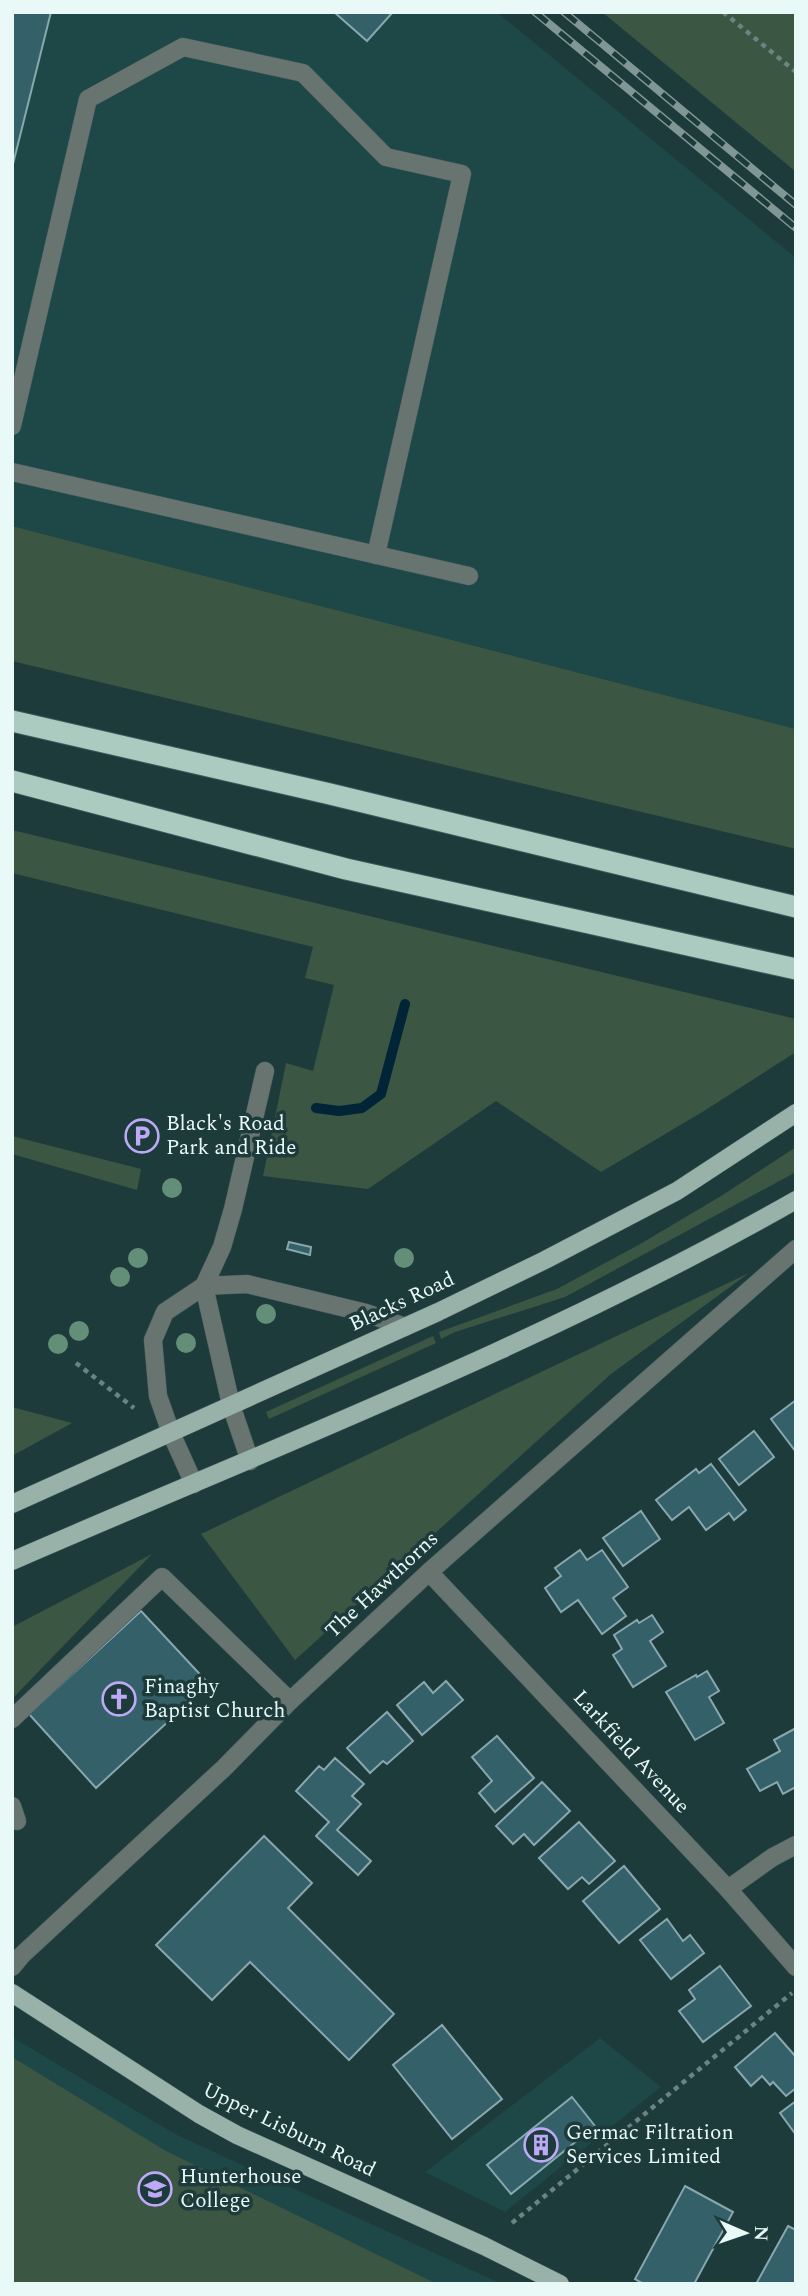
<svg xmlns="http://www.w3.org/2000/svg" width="808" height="2296" font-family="Spectral,serif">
  <rect width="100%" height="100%" fill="#1e3b3b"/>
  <!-- built -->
  <g fill="#1e4747">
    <polygon points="12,12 497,12 796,258 796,729 12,526"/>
    <polygon points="12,2037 175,2134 502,2284 12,2284"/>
    <polygon points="600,2038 661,2087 505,2212 425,2172"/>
  </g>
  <!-- green -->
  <g fill="#3b5643">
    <polygon points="602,12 796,12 796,172 778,157"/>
    <polygon points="12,526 796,729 796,849 12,661"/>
    <polygon points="12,830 796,1019 796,1052 704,1111 601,1172 496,1101 368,1189 263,1176 286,1063 313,1071 334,985 305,978 313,947 12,873"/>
    <polygon points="12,1136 141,1169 137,1190 12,1154"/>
    <polygon points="796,1147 796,1172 565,1297 455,1332 441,1339 439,1332 557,1289 642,1243 721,1196"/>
    <polygon points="749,1273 611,1374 295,1660 201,1534"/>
    <polygon points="433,1336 436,1343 269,1419 266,1412"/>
    <polygon points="12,1407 72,1423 12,1456"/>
    <polygon points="152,1554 12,1699 12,1627"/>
    <polygon points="12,2057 166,2151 437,2284 12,2284"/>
  </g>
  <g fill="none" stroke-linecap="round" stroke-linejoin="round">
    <!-- stream -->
    <polyline stroke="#012537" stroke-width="10" points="316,1108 339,1111 362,1108 381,1094 405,1004"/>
  </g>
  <!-- building -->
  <g fill="#34606a" stroke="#88a7ae" stroke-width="2">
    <polygon points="12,12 51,12 12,168"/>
    <polygon points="334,12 393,12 367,41"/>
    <polygon points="289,1242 311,1247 310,1255 287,1249"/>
    <polygon points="796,1400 796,1452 771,1419"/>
    <polygon points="754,1431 774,1457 739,1485 719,1459"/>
    <polygon points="711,1464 746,1510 734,1520 729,1513 706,1530 689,1507 672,1520 656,1500 696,1469 699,1473"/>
    <polygon points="641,1511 660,1539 623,1566 603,1538"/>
    <polygon points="580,1550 587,1560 602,1550 628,1587 613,1598 626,1616 602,1634 578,1600 561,1612 545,1588 561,1576 555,1568"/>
    <polygon points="141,1611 209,1684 96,1788 29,1714"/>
    <polygon points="652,1615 663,1632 650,1641 666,1666 633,1687 613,1655 622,1649 614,1635 637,1620 639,1623"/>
    <polygon points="707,1671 719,1691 709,1697 724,1723 695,1740 666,1692 696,1675 697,1677"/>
    <polygon points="446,1681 463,1700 422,1735 397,1705 424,1682 433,1693"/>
    <polygon points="387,1712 413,1741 387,1764 383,1761 370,1773 347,1748"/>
    <polygon points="796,1728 796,1787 783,1794 777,1782 760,1791 747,1769 780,1751 774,1740"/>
    <polygon points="497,1736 534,1778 495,1812 479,1793 492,1781 472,1757"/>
    <polygon points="335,1758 364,1784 352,1796 361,1804 337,1830 371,1861 358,1875 316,1836 329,1822 296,1791 319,1766 324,1770"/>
    <polygon points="542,1782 570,1811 534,1845 524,1834 513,1844 496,1826"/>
    <polygon points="579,1822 615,1861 589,1884 582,1877 568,1889 539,1858"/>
    <polygon points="264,1836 312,1883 288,1908 394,2014 349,2060 250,1962 212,2000 156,1945"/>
    <polygon points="624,1866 660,1909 619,1943 583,1901"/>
    <polygon points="667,1919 683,1941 690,1935 704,1953 671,1979 640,1940"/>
    <polygon points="720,1966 751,2006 703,2042 679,2011 695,1999 689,1990"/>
    <polygon points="442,2025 502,2099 452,2139 393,2065"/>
    <polygon points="775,2033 796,2057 796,2088 786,2096 773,2082 770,2085 762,2076 751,2086 735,2067"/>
    <polygon points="572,2097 595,2126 511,2194 487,2165"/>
    <polygon points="796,2101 796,2135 780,2113"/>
    <polygon points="685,2186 733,2212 694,2284 644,2284 635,2279"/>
    <polygon points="788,2226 796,2230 796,2284 756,2284"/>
  </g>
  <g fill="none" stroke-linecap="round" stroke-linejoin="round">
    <defs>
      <g id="lane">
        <polyline points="12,426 88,99 183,47 303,73 386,157 462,174 376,555"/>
        <polyline points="12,472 469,576"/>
        <polyline points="250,1461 231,1405 204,1286 222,1247 233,1209 265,1071"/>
        <polyline points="194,1484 171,1433 158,1396 153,1340 165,1312 204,1286 247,1284 366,1313 405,1327"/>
        <polyline points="12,1719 162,1577 290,1701"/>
        <polyline points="12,1806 17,1821"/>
      </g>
      <g id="street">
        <polyline points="429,1572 728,1889 796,1967"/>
        <polyline points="728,1889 773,1857 796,1845"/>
        <polyline points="12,1967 22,1955 224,1768 290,1701 429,1572 796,1249"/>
      </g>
      <g id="primary">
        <polyline points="12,1504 438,1312 545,1260 677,1191 796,1113"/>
        <path d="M12,1561C276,1446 545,1343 796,1200"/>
        <polyline points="12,1993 199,2114 237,2135 484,2246 560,2284"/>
      </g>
      <g id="highway">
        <polyline points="12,721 330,794 796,907"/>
        <polyline points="12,781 346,869 796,969"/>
      </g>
    </defs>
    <!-- lane casing -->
    <use href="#lane" stroke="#3e5959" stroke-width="19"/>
    <!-- street casing -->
    <use href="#street" stroke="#3e5959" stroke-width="19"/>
    <!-- primary casing -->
    <use href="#primary" stroke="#3e5959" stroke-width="19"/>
    <!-- highway casing -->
    <use href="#highway" stroke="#3e5959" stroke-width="23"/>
    <!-- path -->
    <g stroke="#6b8483" stroke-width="4.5" stroke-dasharray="5 5" stroke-linecap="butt">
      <polyline points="723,12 796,72"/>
      <polyline points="76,1363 134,1408"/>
      <polyline points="512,2223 792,1993"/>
    </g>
    <!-- lane -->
    <use href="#lane" stroke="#687470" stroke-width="18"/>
    <!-- street -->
    <use href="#street" stroke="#687470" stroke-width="18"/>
    <!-- primary -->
    <use href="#primary" stroke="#98b1a9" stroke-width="18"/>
    <!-- highway -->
    <use href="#highway" stroke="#abcac0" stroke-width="21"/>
    <defs>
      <g id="rail">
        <polyline points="535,12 796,228"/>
        <polyline points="564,12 796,205"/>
      </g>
    </defs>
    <!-- rail casing -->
    <use href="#rail" stroke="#809796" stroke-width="8"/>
    <!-- rail -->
    <use href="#rail" stroke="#1e3b3b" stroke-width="5" stroke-dasharray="16" stroke-linecap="butt"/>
  </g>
  <!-- trees -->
  <g fill="#638f78">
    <circle cx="172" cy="1188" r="10"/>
    <circle cx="138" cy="1258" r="10"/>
    <circle cx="404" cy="1258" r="10"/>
    <circle cx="120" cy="1277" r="10"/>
    <circle cx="266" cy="1314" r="10"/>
    <circle cx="79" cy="1331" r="10"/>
    <circle cx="186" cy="1343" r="10"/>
    <circle cx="58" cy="1344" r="10"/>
  </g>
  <!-- icons -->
  <defs>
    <symbol id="parking-ring" viewBox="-11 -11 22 22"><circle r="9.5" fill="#1e3b3b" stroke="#bda9f5" stroke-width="1.5"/><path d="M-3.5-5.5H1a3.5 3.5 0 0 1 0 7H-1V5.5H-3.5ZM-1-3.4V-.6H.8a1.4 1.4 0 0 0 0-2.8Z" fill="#bda9f5"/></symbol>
    <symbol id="church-ring" viewBox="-11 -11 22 22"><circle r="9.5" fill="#1e3b3b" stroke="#bda9f5" stroke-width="1.5"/><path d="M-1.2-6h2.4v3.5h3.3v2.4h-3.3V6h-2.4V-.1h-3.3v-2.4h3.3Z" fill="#bda9f5"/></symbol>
    <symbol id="building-ring" viewBox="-11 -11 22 22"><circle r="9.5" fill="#1e3b3b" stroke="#bda9f5" stroke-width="1.5"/><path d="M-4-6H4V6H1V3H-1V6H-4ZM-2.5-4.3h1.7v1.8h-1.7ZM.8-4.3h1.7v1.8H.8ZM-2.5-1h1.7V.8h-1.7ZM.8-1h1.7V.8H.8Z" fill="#bda9f5"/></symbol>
    <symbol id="school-ring" viewBox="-11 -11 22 22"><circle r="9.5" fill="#1e3b3b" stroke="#bda9f5" stroke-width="1.5"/><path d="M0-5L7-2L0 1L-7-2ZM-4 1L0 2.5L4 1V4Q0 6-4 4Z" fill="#bda9f5"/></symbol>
  </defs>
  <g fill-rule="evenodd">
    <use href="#parking-ring" x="123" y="1117" width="38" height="38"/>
    <use href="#church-ring" x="100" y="1680" width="38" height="38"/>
    <use href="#building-ring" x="522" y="2126" width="38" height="38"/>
    <use href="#school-ring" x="136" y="2170" width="38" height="38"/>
  </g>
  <g text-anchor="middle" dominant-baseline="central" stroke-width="7" stroke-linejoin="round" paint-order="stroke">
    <!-- poi labels -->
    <g font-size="21" fill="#e8f9f8" stroke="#1e3b3b" text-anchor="start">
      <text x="166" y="1124">Black's Road<tspan x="166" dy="24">Park and Ride</tspan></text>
      <text x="144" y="1687">Finaghy<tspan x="144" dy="24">Baptist Church</tspan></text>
      <text x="566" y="2133">Germac Filtration<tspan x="566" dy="24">Services Limited</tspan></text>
      <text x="180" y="2177">Hunterhouse<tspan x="180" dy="24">College</tspan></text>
    </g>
    <!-- street labels -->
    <g font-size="21" fill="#e8f9f8" stroke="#1e3b3b">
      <text transform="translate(402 1302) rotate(-25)">Blacks Road</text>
      <text transform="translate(382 1585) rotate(-43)">The Hawthorns</text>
      <text transform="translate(631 1752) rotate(47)">Larkfield Avenue</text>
      <text transform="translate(289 2130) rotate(26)">Upper Lisburn Road</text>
    </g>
  </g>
  <!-- border -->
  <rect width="808" height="2296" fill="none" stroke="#e8f9f8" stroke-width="28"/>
  <!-- north arrow -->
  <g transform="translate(745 2233) rotate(92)" stroke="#1e3b3b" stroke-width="5" paint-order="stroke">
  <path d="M0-5L12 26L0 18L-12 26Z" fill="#e8f9f8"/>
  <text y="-10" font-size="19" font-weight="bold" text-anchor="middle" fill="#e8f9f8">N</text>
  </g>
</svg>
